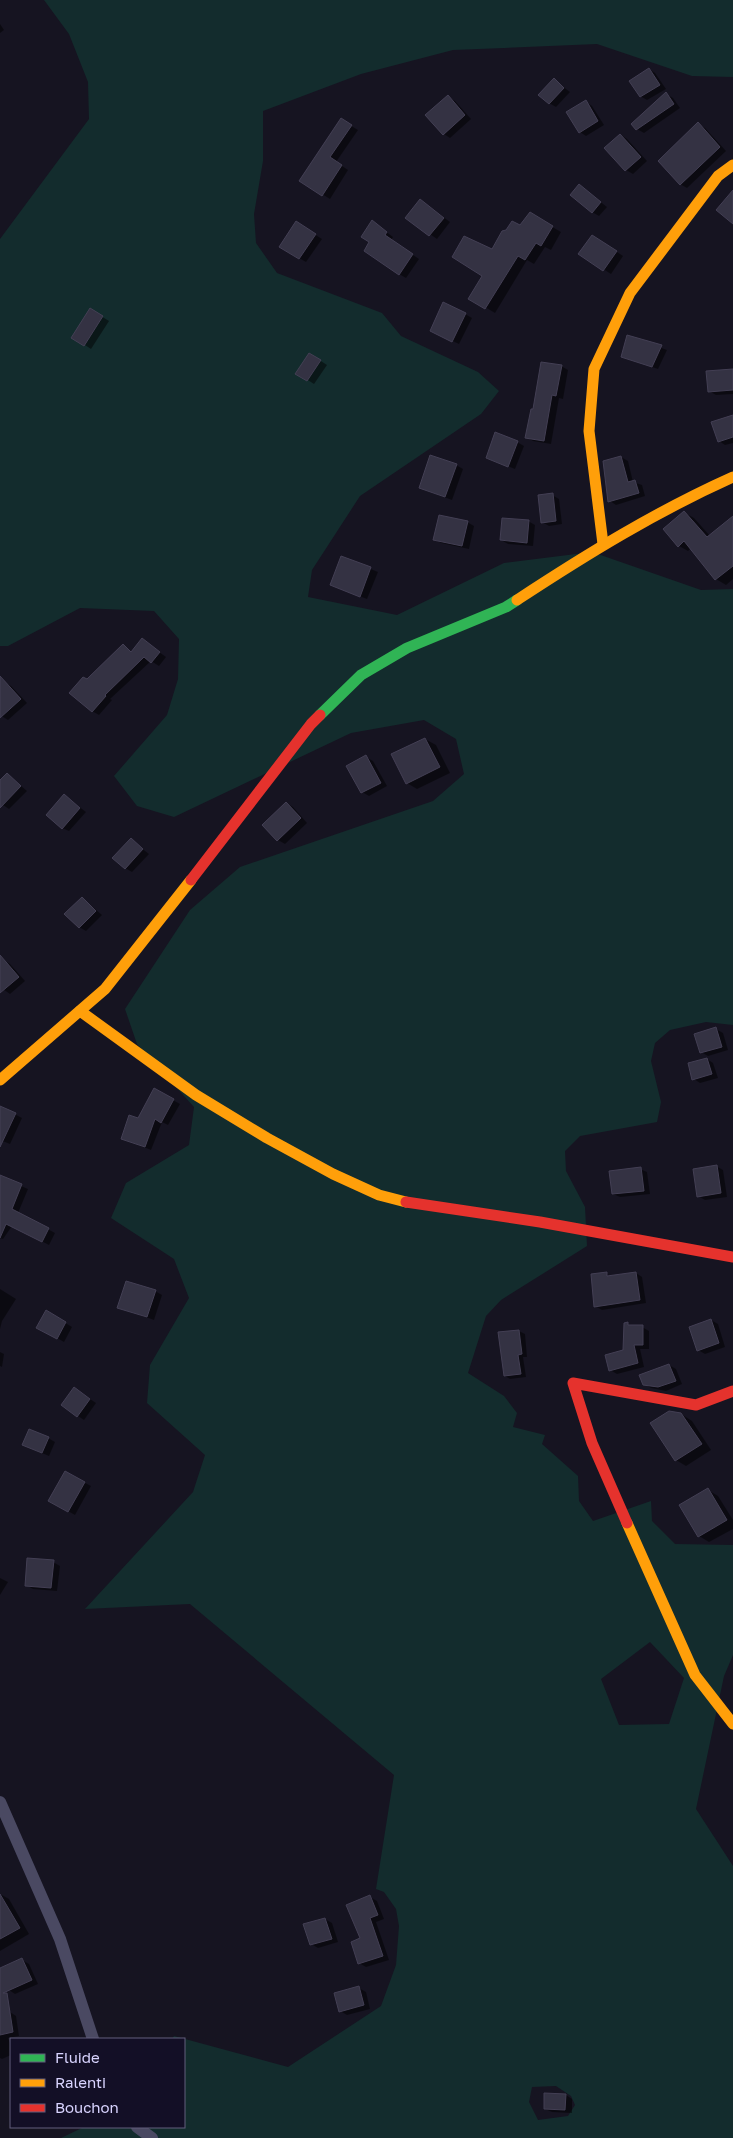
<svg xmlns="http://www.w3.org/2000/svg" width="733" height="2138" font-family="'Golos Text',sans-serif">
  <rect width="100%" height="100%" fill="#161421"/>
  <!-- green -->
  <path fill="#132c2d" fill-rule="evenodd" d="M44,0H733V77L692,76L597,44L453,50L361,74L263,111V161L254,214L256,243L277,273L382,313L401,336L478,372L499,391L481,414L360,496L312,570L308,597L397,615L504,563L592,552L701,590L733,589V1025L706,1022L670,1030L655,1043L651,1061L661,1102L657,1122L580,1136L565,1151L566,1171L585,1207L587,1246L501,1300L486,1316L468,1373L504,1396L517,1413L513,1427L545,1435L542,1444L578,1476L579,1501L593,1521L651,1501L652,1521L675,1544L733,1545V1655L724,1676L696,1809L733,1866V2138H61L84,2127H184V2039H172L174,2036L288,2067L381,2006L396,1965L399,1926L396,1909L384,1892L376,1889L394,1775L190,1604L85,1609L193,1492L205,1455L147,1403L150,1365L189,1298L174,1259L111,1218L126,1183L189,1145L194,1107L137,1044L125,1009L190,910L240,867L433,801L464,774L456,739L424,720L351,733L174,817L137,806L114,776L167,715L178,679L179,639L154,611L80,608L8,646H0V239L89,119L88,82L69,34ZM650,1642L684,1678L669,1724L619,1725L601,1679ZM556,2086L571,2096L575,2105L568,2116L538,2120L529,2102L532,2087Z"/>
  <!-- shadow -->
  <g fill="#0007">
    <polygon points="0,24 4,30 0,33"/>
    <polygon points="649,69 655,73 666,89 647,100 640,96"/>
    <polygon points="554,80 570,92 556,107 549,103"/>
    <polygon points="666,94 673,98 680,108 644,133 637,129"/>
    <polygon points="448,97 455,101 471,119 450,138 444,134"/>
    <polygon points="586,102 592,106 604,125 586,136 580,132"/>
    <polygon points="348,124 358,130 336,162 348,170 330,199 301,181"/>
    <polygon points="698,124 705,128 726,151 687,188 680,184"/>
    <polygon points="621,135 627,139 647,161 633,174 626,170 606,148"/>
    <polygon points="580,186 607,207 599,216 592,212"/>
    <polygon points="427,205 450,222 437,239 407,218"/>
    <polygon points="530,214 561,232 551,250 545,247 534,264 527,260 495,313 470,298 484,275 492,250 520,227"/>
    <polygon points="372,221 393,237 391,240 419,259 406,278 399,274 371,242"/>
    <polygon points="303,227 322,239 306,262 299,258"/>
    <polygon points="599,240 623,256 611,274 580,254"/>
    <polygon points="91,310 109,321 91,349 73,337"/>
    <polygon points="465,314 472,318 459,344 438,334"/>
    <polygon points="628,336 667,350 658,369 623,357"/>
    <polygon points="310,354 327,365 314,384 297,373"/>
    <polygon points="561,366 568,370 563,399 559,398 551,444 533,441 527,437 534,410"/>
    <polygon points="733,370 733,394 716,395 709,391"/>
    <polygon points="733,417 733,443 725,445 719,441"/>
    <polygon points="517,442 524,446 515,469 487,458"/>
    <polygon points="621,457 628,461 633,482 642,485 645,496 616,505 610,501"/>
    <polygon points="456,465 463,469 452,500 420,488"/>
    <polygon points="552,495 559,499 562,524 549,526 542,522"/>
    <polygon points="685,513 694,518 710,536 733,524 733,579 726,585 716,579 691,548 688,551 679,546"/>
    <polygon points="528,521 535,525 533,546 508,544 501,540"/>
    <polygon points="467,522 474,526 469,549 441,543 434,539"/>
    <polygon points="342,557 378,572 367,599 338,588"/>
    <polygon points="148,644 166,657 159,666 151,661 110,699 112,700 99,715 92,711 123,646 132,652"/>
    <polygon points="4,682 11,686 27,703 8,720 0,715 0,686"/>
    <polygon points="425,739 436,745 450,773 417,789 407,783"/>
    <polygon points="366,757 373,761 387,786 369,796 362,792"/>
    <polygon points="7,774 27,791 9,809 0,803 0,782"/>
    <polygon points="65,796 86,812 69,831 62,828"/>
    <polygon points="286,803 293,807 307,823 285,844 278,840 263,825"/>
    <polygon points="131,840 149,854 132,872 125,868"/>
    <polygon points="82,898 102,915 86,931 79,927"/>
    <polygon points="3,960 10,964 25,981 10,994 0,987 0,963"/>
    <polygon points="716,1029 723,1033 728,1050 708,1056 701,1052"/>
    <polygon points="707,1059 713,1063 718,1078 700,1083 694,1079"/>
    <polygon points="155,1090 180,1104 168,1125 162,1122 151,1150 122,1138 138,1120"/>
    <polygon points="1,1107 22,1118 10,1144 0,1140"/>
    <polygon points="716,1166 723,1170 727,1197 705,1200 698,1196"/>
    <polygon points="640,1169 647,1172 650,1194 620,1197 613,1194"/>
    <polygon points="0,1177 28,1189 18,1213 55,1233 49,1245 12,1226 3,1239 0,1238"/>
    <polygon points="636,1273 642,1277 646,1303 602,1310 595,1306 607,1274 612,1277"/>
    <polygon points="0,1289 16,1299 2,1321 0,1329"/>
    <polygon points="155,1291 162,1295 154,1320 119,1307"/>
    <polygon points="47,1312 72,1327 64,1342 38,1327"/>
    <polygon points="711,1320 718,1324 725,1347 705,1354 698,1350"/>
    <polygon points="627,1324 632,1327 642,1327 649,1331 649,1349 640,1349 644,1367 617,1374 610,1370 625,1351"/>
    <polygon points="519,1331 525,1334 527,1357 523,1357 526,1377 510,1379 505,1376"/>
    <polygon points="0,1352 4,1354 2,1367 0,1366"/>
    <polygon points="669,1365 676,1369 682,1384 666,1391 651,1388 644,1384"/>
    <polygon points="75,1389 96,1403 84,1420 78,1416"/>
    <polygon points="681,1414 692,1421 711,1450 686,1466 676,1460"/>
    <polygon points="48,1438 55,1442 49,1456 30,1448"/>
    <polygon points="66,1473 91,1486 75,1515 50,1501"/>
    <polygon points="708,1490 718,1496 733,1520 733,1529 709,1542 699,1536"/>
    <polygon points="53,1562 60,1566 57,1591 33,1589 26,1585"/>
    <polygon points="0,1578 8,1582 0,1595"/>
    <polygon points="0,1894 9,1899 29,1934 0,1951"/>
    <polygon points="370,1897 377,1901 384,1919 376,1922 389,1960 366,1967 359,1963"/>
    <polygon points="325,1919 332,1923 338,1942 318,1948 311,1944"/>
    <polygon points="22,1960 29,1964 38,1984 15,1994 9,1990 0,1970"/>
    <polygon points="359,1988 366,1992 370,2009 347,2015 340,2011"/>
    <polygon points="10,2012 16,2016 19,2036 8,2038 11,2045 11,2055 2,2059 0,2058 0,2016"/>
    <polygon points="566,2095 572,2099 572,2113 552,2112 545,2109"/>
  </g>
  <!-- building -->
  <g fill="#343243" stroke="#433f54">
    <polygon points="649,68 660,85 640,97 629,81"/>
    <polygon points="554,78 564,88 549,104 538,95"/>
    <polygon points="666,92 674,104 636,130 631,124"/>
    <polygon points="448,95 465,115 443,135 425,115"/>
    <polygon points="586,100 598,121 579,133 566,112"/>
    <polygon points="341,118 352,125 330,157 342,165 322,196 299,181"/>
    <polygon points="698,122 720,147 680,185 658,161"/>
    <polygon points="620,134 641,157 625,171 604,148"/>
    <polygon points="579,184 601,202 592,213 570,195"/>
    <polygon points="733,190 733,224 716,210"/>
    <polygon points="420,199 444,218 429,236 405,218"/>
    <polygon points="530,212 553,226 541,246 536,243 525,260 518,256 485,309 468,299 482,276 452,257 464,236 492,249 502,231 506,230 512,221 520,225"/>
    <polygon points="372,220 387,232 385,235 413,254 399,275 364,251 369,242 361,237"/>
    <polygon points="296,221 316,234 299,259 279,247"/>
    <polygon points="592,235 617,251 603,271 578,254"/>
    <polygon points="443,302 466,313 452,342 430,331"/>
    <polygon points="90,308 103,316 84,346 71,338"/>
    <polygon points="627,335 662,345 652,367 621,357"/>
    <polygon points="309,353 321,360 307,381 295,374"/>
    <polygon points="541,362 562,365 556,396 552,395 544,441 525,438 531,409 533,409"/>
    <polygon points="733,369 733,390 708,392 706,371"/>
    <polygon points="733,415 733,437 718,442 711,422"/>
    <polygon points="495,432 518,441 508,467 486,458"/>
    <polygon points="430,455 457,464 445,497 419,488"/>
    <polygon points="621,456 628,482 635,480 639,493 608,502 603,461"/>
    <polygon points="553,493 556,521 541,523 538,495"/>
    <polygon points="684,511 707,537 733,516 733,566 715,580 684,541 678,547 663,529"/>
    <polygon points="439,515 468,521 462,546 433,540"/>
    <polygon points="502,518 529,520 527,543 500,540"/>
    <polygon points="341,556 371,567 360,597 330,585"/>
    <polygon points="142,638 160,652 151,663 144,657 105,695 106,696 92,712 69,693 83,677 87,679 123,644 131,652"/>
    <polygon points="0,676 21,699 0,718"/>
    <polygon points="425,738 440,767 406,784 391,754"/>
    <polygon points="366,755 381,783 361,793 346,766"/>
    <polygon points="7,773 21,786 0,808 0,780"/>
    <polygon points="64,794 80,808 62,829 46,815"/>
    <polygon points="286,802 301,818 277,841 262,825"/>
    <polygon points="131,838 143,849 125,869 112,858"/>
    <polygon points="82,897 96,911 79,928 64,914"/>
    <polygon points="0,955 19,977 0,993"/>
    <polygon points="716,1027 722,1047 700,1053 694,1034"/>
    <polygon points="707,1058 712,1074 692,1080 688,1063"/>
    <polygon points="154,1088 174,1099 161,1123 155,1119 145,1147 121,1139 129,1115 138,1118"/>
    <polygon points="0,1106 16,1113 0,1147"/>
    <polygon points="717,1165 721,1193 697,1197 693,1169"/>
    <polygon points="641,1167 644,1191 612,1194 609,1171"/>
    <polygon points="0,1175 22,1184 12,1209 49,1228 42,1242 6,1224 0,1238"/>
    <polygon points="607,1272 607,1276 636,1272 640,1300 594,1307 591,1274"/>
    <polygon points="126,1281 156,1290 147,1317 117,1308"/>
    <polygon points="46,1310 66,1322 57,1339 36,1328"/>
    <polygon points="711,1319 719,1343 697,1351 689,1327"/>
    <polygon points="628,1322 628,1325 643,1325 643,1345 634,1345 638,1363 609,1371 605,1355 623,1350 624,1323"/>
    <polygon points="519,1330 522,1354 518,1355 521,1374 504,1376 498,1332"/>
    <polygon points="669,1364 676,1381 658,1387 643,1385 639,1375"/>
    <polygon points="74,1387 90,1399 77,1417 61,1405"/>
    <polygon points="669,1411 681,1413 702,1444 675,1461 650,1423"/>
    <polygon points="29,1429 49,1437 42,1453 22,1445"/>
    <polygon points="65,1471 85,1482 68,1512 48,1501"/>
    <polygon points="708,1488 727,1520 698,1537 679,1505"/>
    <polygon points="27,1558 54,1560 51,1588 25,1586"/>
    <polygon points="0,1894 20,1928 0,1939"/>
    <polygon points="370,1895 378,1915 370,1918 383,1956 358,1964 351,1942 360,1938 346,1905"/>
    <polygon points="325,1918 332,1939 310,1945 303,1924"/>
    <polygon points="22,1958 32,1980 3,1993 7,1993 13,2032 0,2035 0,1968"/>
    <polygon points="359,1986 364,2005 339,2012 334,1993"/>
    <polygon points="544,2093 566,2094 565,2110 544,2109"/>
  </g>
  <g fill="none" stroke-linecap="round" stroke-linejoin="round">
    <!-- street -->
    <g stroke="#4a4962" stroke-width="12">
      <polyline points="0,1802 60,1939 93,2039"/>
      <polyline points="137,2127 152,2138"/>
    </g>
    <!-- fast -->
    <polyline stroke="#30b455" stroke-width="11" points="320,715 361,675 407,648 506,607 517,600"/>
    <!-- slow -->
    <g stroke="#ff9f0a" stroke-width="11">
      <polyline points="603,544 589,431 594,369 630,293 718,176 733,165"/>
      <path d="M517,600C587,554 657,511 733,477"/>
      <polyline points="80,1011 196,1095 267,1138 333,1174 379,1195 406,1202"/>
      <polyline points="0,1080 105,989 191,880"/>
      <polyline points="627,1523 695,1675 733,1724"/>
    </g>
    <!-- jam -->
    <g stroke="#e5322d" stroke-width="11">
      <polyline points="191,880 311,724 320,715"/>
      <polyline points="406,1202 540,1222 733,1257"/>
      <polyline points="627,1523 592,1443 573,1383 696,1405 733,1391"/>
    </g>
  </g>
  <!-- legend -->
  <rect x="10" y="2038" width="175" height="90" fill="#130f26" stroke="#625e7d"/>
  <rect x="20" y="2054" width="25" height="8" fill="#30b455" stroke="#625e7d"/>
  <text x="55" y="2063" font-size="15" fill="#d9d4ff">Fluide</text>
  <rect x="20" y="2079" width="25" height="8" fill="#ff9f0a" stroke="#625e7d"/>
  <text x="55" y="2088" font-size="15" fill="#d9d4ff">Ralenti</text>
  <rect x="20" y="2104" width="25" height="8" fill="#e5322d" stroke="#625e7d"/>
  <text x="55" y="2113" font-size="15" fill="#d9d4ff">Bouchon</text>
</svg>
